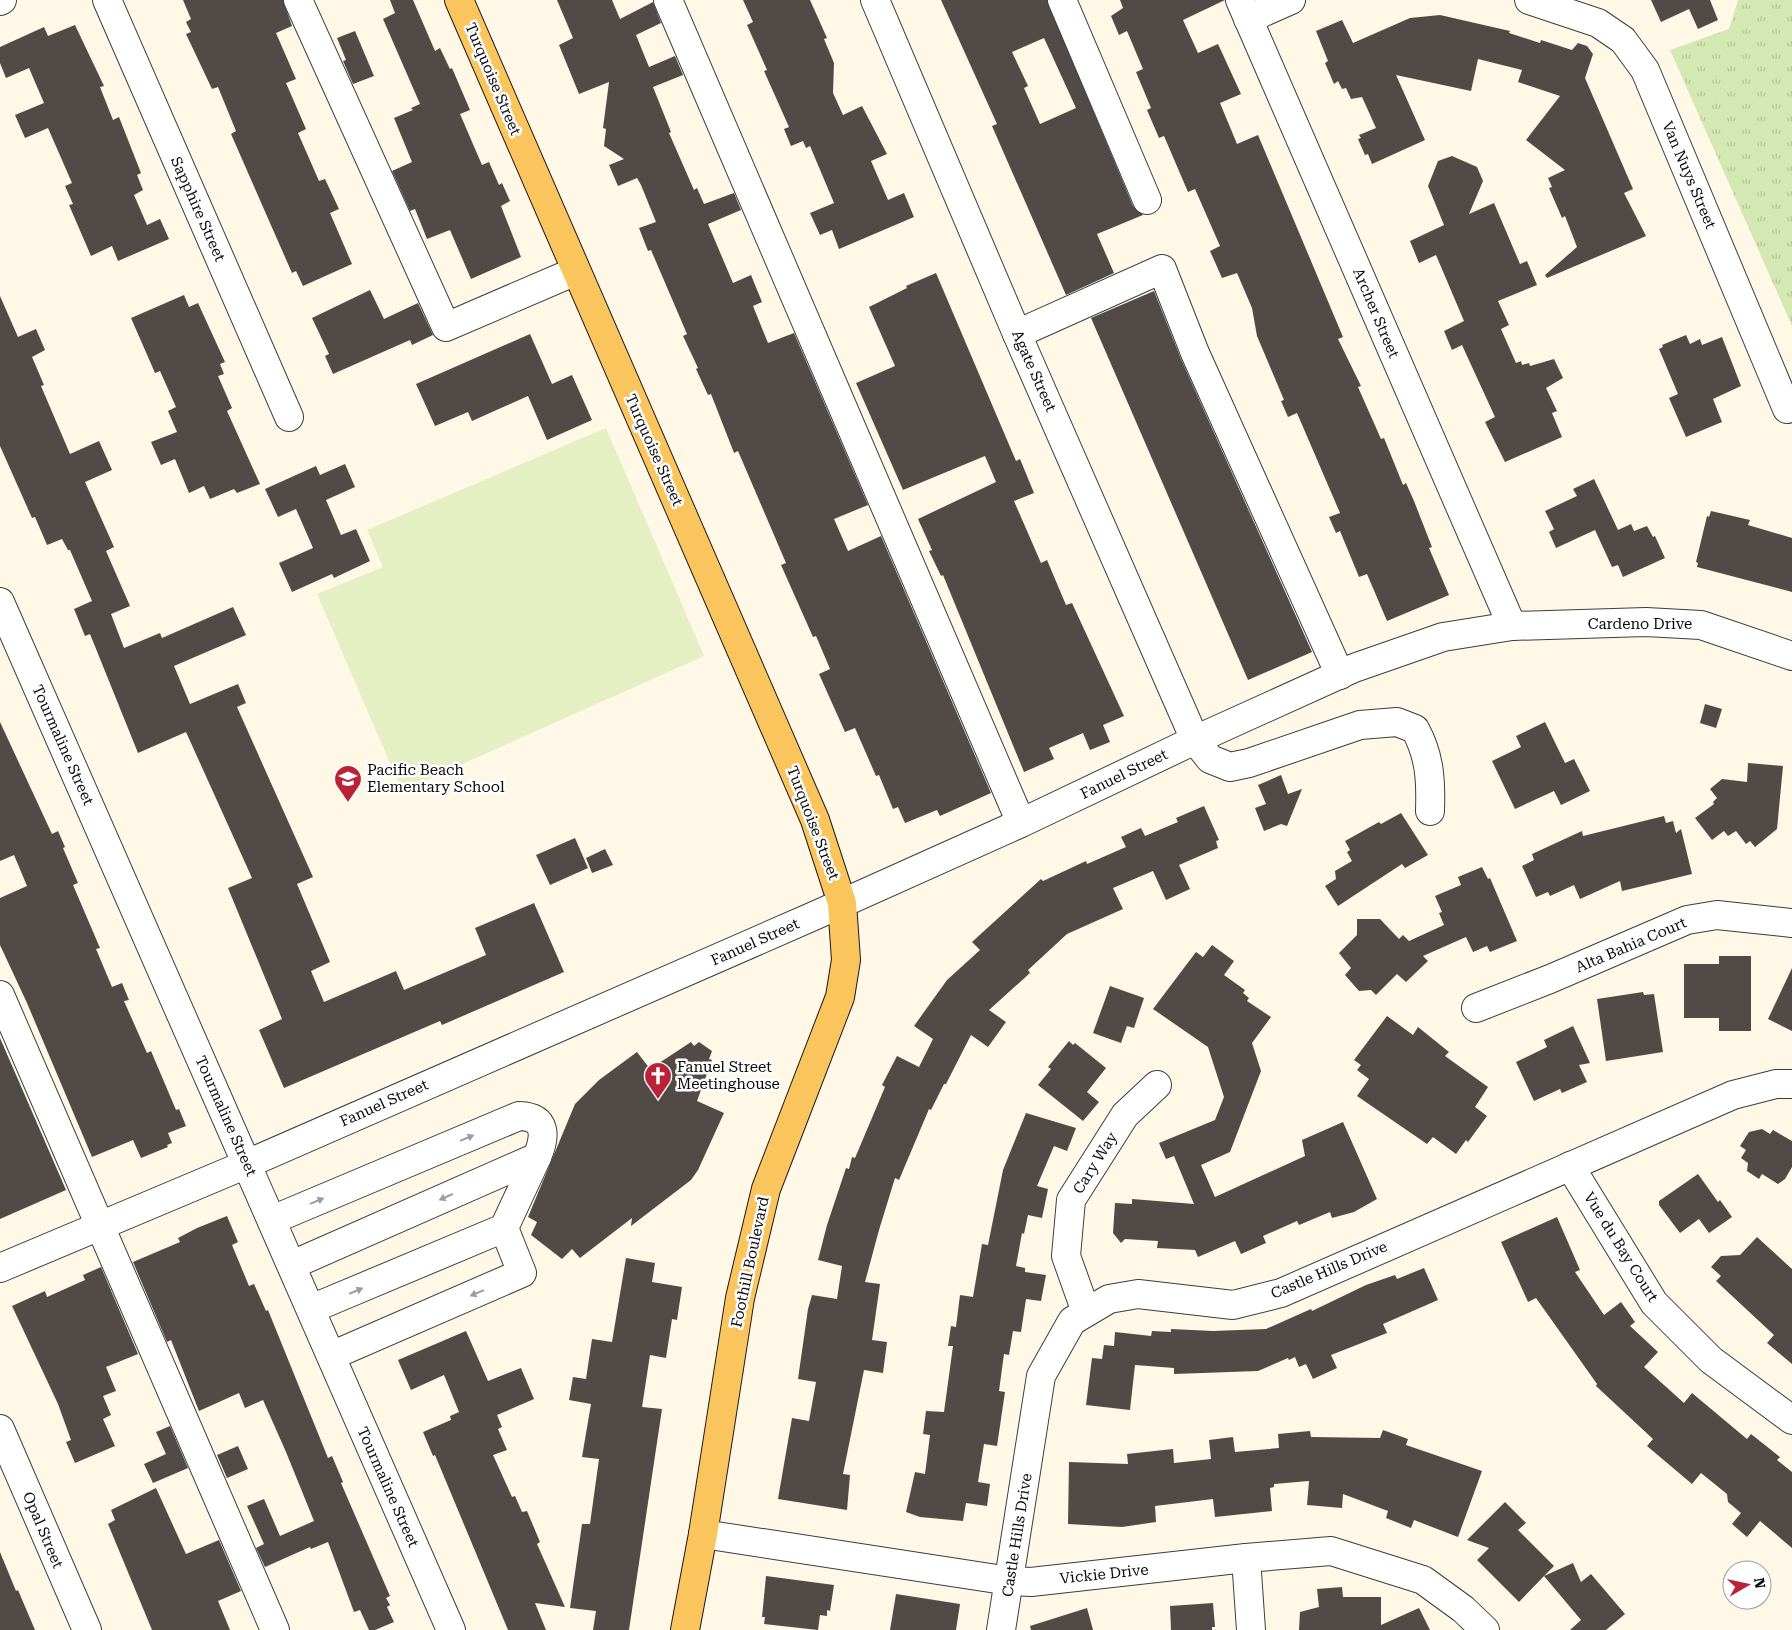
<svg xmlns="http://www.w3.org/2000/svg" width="1792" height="1630" font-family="'Roboto Serif',serif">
  <defs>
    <pattern id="grass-tufts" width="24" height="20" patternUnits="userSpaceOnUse" patternTransform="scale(1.25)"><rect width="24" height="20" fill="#d3e8b2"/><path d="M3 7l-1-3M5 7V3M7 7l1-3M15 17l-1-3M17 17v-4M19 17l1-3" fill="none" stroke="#b4c698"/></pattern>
  </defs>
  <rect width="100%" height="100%" fill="#fff8e7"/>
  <!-- grass -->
  <polygon fill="url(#grass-tufts)" points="1738,0 1792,0 1792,326 1670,50 1729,29"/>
  <!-- pitch -->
  <polygon fill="#e4efc3" points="606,428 704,656 402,791 317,594 383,567 367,530"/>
  <!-- building -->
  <g fill="#524a46" fill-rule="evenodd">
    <polygon points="183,0 283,0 292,26 276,33 296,79 286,83 306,129 298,133 319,181 325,179 339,209 330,213 352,264 303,286 296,271 292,273 231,134 236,131 218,87 212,89 186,34 191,32 186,22 191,19"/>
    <polygon points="390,0 413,0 435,51 440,48 450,69 452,68 470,110 460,114 482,165 489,162 499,185 502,183 510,201 501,206 521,257 471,279 450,230 427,239 415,209 410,211 392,171 412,162 394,118 413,110 411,108 420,104 383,19 395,13"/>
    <polygon points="557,0 612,0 620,19 653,2 661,23 636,35 649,67 675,56 683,75 653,87 671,132 669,133 694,190 697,188 704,204 734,193 741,210 708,224 733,283 751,275 762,302 753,306 768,343 794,333 868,505 834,519 848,551 881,536 991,793 940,816 937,810 905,823 898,807 893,809 879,775 876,776 855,728 845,732 819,674 830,669 816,636 813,637 781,565 786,563 738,451 734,453 711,394 708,395 696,369 698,368 683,336 687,334 651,250 648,251 639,228 656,222 641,185 637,178 618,186 609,165 624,159 604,146 606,129 603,128 609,82 579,94 559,45 573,38"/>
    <polygon points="743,0 810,0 827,38 824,39 834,63 833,93 843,115 862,106 887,154 871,161 888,200 904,193 914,217 839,249 832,230 820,235 810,213 834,203 810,146 806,148 803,141 791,146 784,129 789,127 764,71 767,70 747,25 753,22"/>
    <path d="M941,0H1047L1133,206L1143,215L1097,234L1114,273L1066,295L992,126L997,124ZM1044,38L1076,108L1040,124L1024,88L1028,86L1012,52Z"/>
    <polygon points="1120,0 1225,0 1183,20 1198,53 1218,44 1241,94 1220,103 1237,144 1258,135 1343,337 1338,339 1361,386 1358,387 1381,439 1384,438 1403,485 1406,483 1414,501 1432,547 1429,548 1449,595 1387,621 1367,574 1359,577 1340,531 1336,533 1329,517 1340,513 1297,413 1288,417 1281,401 1284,400 1257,336 1252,308 1237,273 1222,278 1210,251 1220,246 1195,189 1188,192 1164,136 1159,138 1147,110 1151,108 1136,72 1143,69 1127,31 1119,35 1111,16 1123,8"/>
    <polygon points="1651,0 1710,0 1718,20 1698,29 1689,9 1661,22"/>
    <polygon points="1440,15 1510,31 1509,33 1540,43 1541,40 1572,50 1578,43 1587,46 1593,54 1585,78 1633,189 1624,193 1646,236 1547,278 1545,275 1577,247 1565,216 1562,218 1549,188 1552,187 1548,178 1565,170 1526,140 1560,96 1518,82 1522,70 1478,59 1471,91 1396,75 1425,140 1372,164 1368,154 1365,155 1358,139 1361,138 1359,135 1376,128 1362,97 1351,99 1346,88 1342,89 1338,81 1334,84 1325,63 1328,61 1316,31 1342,20 1353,43 1410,18"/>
    <polygon points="75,25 104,86 100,87 113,120 119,117 141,173 137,175 143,190 134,195 147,225 160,219 169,239 118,261 112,246 91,256 69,205 73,204 65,186 72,183 48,128 25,138 15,115 44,103 29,68 6,78 0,63 0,47 44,27 48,36"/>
    <polygon points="355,31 374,76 353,84 343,61 346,60 337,38"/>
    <polygon points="1452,156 1477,167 1483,181 1469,214 1494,203 1520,264 1527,261 1537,285 1498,301 1509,325 1501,329 1516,363 1521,361 1522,365 1529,363 1530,366 1554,359 1563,378 1546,388 1557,411 1552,413 1562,437 1505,462 1485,422 1495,417 1467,356 1462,345 1452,350 1444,331 1464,321 1436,255 1419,263 1410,241 1444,225 1428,186 1438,161"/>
    <polygon points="936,273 1016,461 1020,459 1034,493 1014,501 1041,563 1047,560 1066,605 1072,603 1124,716 1103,725 1110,742 1090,750 1083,733 1049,748 1054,759 1024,772 943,575 941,576 929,551 932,550 918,519 996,482 985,456 903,490 856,383 895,366 869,307 907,288 906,286"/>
    <polygon points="370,290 384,319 418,303 433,335 412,345 410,340 333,374 325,356 329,354 312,318"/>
    <polygon points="1154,291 1181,359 1312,652 1248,680 1091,318"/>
    <polygon points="184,295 189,307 198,303 225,362 220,364 224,374 218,376 232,408 227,411 260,484 237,493 234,489 210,499 204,486 189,493 175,459 161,465 151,442 177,432 168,411 176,407 160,371 155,373 131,318"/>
    <polygon points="0,296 18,337 36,329 45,350 32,357 44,385 41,386 70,454 99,441 112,470 85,482 114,547 106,551 130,606 111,614 124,648 160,633 162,638 233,607 246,635 174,666 190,704 238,684 246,703 237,707 313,877 297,884 330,962 311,971 324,1002 396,971 404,990 486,955 475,928 534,903 564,972 442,1025 440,1021 284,1088 259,1030 282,1019 228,888 252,878 186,732 138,753 90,634 85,636 74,609 92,601 70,550 68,550 62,539 47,545 35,517 32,518 0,446"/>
    <polygon points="530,334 552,384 572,375 592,420 547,440 528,396 472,421 468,412 435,426 416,384"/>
    <polygon points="1686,335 1690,344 1700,339 1702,345 1722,337 1741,386 1713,399 1722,422 1686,437 1669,398 1678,394 1659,349 1663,347 1662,345"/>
    <polygon points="345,464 355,487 326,500 341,535 356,529 370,561 334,578 332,574 292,592 279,563 313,548 296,509 278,517 265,489 316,466 320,475"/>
    <polygon points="1594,479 1618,530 1631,524 1634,531 1647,526 1653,537 1655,536 1665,558 1623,577 1618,565 1612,567 1595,530 1556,548 1549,532 1554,529 1545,511 1577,496 1573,489"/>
    <polygon points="1711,511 1750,520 1748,525 1792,538 1792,592 1697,567 1698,563 1696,562 1707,516 1709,517"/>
    <polygon points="1705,704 1722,709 1716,728 1700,723"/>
    <polygon points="0,722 52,834 58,831 65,847 63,848 78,883 73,885 100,948 96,949 112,987 122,983 129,1000 124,1001 147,1053 151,1051 176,1110 179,1109 186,1126 168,1133 172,1143 167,1145 168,1147 141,1158 133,1140 92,1157 27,1003 0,945 0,898 27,886 14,855 0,861"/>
    <polygon points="1545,722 1565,763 1574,759 1590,791 1561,805 1554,791 1515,809 1492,761 1521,747 1516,736"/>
    <polygon points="1748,763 1783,766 1777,829 1755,847 1750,841 1746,844 1736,831 1728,836 1724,831 1712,840 1695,818 1714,804 1713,802 1717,798 1710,789 1722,779 1747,782"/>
    <polygon points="1281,775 1288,794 1302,789 1287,826 1281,824 1264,831 1255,808 1266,804 1258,785"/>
    <polygon points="1204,806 1219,840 1216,841 1218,848 1179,865 1190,889 1166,900 1153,871 1113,888 1123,909 1067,934 1028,970 1030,973 989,1010 1006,1022 988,1047 971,1035 946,1084 944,1084 931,1110 929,1109 899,1180 895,1178 879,1230 865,1282 880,1284 872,1340 887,1342 883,1373 864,1370 843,1474 850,1475 847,1510 778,1499 792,1418 809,1421 816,1382 798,1379 808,1309 812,1295 837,1299 842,1266 818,1260 827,1225 846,1168 849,1169 852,1157 855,1158 885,1087 882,1085 897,1056 919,1067 933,1039 914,1026 947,980 980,950 972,942 1041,879 1043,881 1086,861 1087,864 1126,847 1121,837 1141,828 1145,836 1178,822 1176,818"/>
    <polygon points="1401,813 1428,855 1405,868 1402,864 1338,906 1325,886 1336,879 1335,871 1352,861 1347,852 1350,850 1345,841 1379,822 1381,824"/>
    <polygon points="1664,816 1666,823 1673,821 1676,833 1681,829 1692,874 1622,891 1620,881 1580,899 1574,885 1550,896 1548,892 1536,897 1522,866 1534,860 1532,854 1582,831 1583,836"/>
    <polygon points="575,838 588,868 550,885 536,855"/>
    <polygon points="605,849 613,865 592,873 586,858"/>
    <polygon points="1482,867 1488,879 1490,878 1517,941 1490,952 1487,946 1473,952 1466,937 1423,956 1428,961 1406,982 1397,974 1376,995 1371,990 1359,991 1345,975 1351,968 1339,953 1357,935 1357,919 1380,919 1399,939 1403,935 1409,941 1444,925 1439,913 1442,912 1435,896 1461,885 1458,877"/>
    <polygon points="1212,945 1234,961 1224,975 1245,990 1243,993 1249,998 1247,1001 1271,1017 1252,1043 1261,1071 1230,1152 1201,1165 1215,1197 1305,1156 1302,1140 1343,1122 1377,1199 1354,1212 1332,1218 1330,1212 1299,1225 1297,1221 1263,1236 1266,1243 1241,1254 1235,1241 1198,1257 1195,1250 1157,1248 1158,1241 1125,1239 1121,1243 1113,1233 1115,1203 1132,1204 1132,1199 1194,1204 1174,1156 1166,1159 1159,1143 1215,1120 1224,1097 1208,1047 1153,1009 1196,952 1203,957"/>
    <polygon points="1719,956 1751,956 1751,1031 1719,1031 1719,1018 1684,1018 1684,964 1719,964"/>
    <polygon points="1792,968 1792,1031 1768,1019"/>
    <polygon points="1110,986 1144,998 1134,1028 1127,1026 1121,1043 1093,1033"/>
    <polygon points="1643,992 1644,995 1654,994 1663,1052 1606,1061 1597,999"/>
    <polygon points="1387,1016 1413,1035 1418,1027 1449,1052 1445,1056 1488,1087 1475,1107 1487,1116 1468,1142 1466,1140 1456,1154 1433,1137 1427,1144 1357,1096 1369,1079 1357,1070 1361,1065 1354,1060"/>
    <polygon points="1573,1026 1590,1063 1579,1065 1587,1082 1562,1093 1560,1089 1534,1101 1516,1062 1547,1047 1544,1040"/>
    <polygon points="0,1038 66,1190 0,1219"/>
    <polygon points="1069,1041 1073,1045 1075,1043 1106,1068 1087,1092 1099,1102 1083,1121 1038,1085 1051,1069 1048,1067"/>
    <polygon points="691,1042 694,1046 699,1042 712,1051 709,1059 712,1060 697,1101 724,1113 698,1170 691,1180 631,1226 632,1218 580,1258 572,1249 562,1259 531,1235 537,1222 528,1217 575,1104 599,1080 637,1052 650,1069"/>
    <polygon points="1026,1113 1076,1128 1067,1151 1054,1146 1037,1186 1048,1189 1042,1218 1028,1215 1024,1234 1022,1233 1016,1266 1025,1268 1025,1272 1046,1275 1041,1301 1026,1299 1021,1332 1013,1331 1009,1355 1004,1354 999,1391 1005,1392 997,1446 984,1444 978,1482 990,1484 987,1506 966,1503 963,1521 920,1517 906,1512 915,1472 925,1474 930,1435 923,1434 926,1411 944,1412 953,1346 948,1346 951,1326 956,1327 960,1295 973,1297 982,1244 988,1245 1003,1170"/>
    <polygon points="1762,1129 1770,1134 1773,1130 1792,1141 1792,1167 1785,1179 1778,1184 1762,1174 1759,1179 1747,1171 1748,1163 1741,1158 1746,1150 1740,1146 1749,1132"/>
    <polygon points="1698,1174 1718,1202 1720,1200 1732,1217 1709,1233 1699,1219 1680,1233 1659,1205 1659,1201"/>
    <polygon points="227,1216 238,1242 232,1245 249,1286 254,1284 266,1311 268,1310 328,1458 332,1456 343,1482 341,1483 390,1596 386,1598 390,1605 387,1607 394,1622 375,1630 369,1630 360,1610 354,1612 328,1542 311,1549 310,1547 265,1567 256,1548 264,1544 247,1506 264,1499 280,1536 314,1521 286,1452 263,1400 245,1408 239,1393 199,1411 171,1340 167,1342 133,1262 180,1242 178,1238 197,1228"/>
    <polygon points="1557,1217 1580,1270 1575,1272 1604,1315 1621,1302 1635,1322 1630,1326 1658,1352 1644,1367 1684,1403 1692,1393 1747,1439 1751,1434 1780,1457 1777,1460 1792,1472 1792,1548 1760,1521 1747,1537 1732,1524 1741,1513 1728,1502 1727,1494 1701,1473 1692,1484 1647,1446 1653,1439 1596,1386 1597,1384 1536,1298 1528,1302 1501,1242"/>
    <polygon points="1757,1237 1792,1269 1792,1364 1767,1343 1774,1335 1716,1281 1721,1276 1711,1267 1721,1256 1740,1255"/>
    <polygon points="626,1258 655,1263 652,1282 682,1287 677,1320 672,1319 666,1358 650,1355 642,1407 662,1409 629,1630 593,1630 596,1611 570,1608 582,1524 590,1524 599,1459 582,1457 591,1404 569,1400 573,1377 586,1379 592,1339 612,1342"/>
    <polygon points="101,1267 138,1354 106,1367 116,1391 103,1396 111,1415 103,1419 115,1446 75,1463 66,1442 71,1440 58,1404 12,1306 45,1291 47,1297 85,1280 83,1275"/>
    <polygon points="1424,1268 1438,1300 1383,1324 1387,1333 1331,1355 1337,1368 1313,1379 1306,1364 1299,1367 1295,1357 1289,1360 1288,1358 1258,1371 1174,1374 1174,1368 1135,1365 1130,1410 1086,1405 1092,1358 1102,1359 1104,1345 1114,1346 1115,1332 1151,1336 1152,1331 1171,1332 1171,1329 1213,1331 1266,1329 1311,1309 1312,1311 1366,1285 1395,1275 1397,1279"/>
    <polygon points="466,1331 488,1381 521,1368 534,1399 497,1415 502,1427 498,1429 507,1450 493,1455 512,1497 515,1496 522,1512 527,1511 540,1542 537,1544 565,1607 535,1603 546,1630 508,1630 435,1455 433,1456 423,1432 451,1420 450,1416 459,1412 444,1375 411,1390 398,1360"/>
    <polygon points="170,1426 188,1468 153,1483 144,1464 166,1454 156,1432"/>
    <polygon points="1383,1430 1408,1439 1406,1445 1482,1471 1458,1537 1414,1520 1411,1528 1386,1518 1388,1511 1343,1494 1342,1508 1307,1505 1309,1481 1274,1484 1274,1487 1270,1488 1272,1511 1215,1517 1213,1499 1155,1506 1156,1522 1122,1527 1068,1524 1069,1462 1128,1464 1127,1454 1173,1449 1174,1463 1211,1459 1209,1440 1233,1437 1235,1452 1279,1448 1278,1434 1310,1431 1311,1437 1380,1438"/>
    <polygon points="238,1446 248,1469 227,1478 217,1455"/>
    <polygon points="156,1488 186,1554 219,1540 241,1591 218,1601 230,1630 152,1630 108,1524 115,1520 111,1510"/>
    <polygon points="1505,1502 1526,1523 1518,1530 1554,1566 1544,1576 1573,1563 1581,1582 1591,1574 1625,1614 1606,1630 1570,1630 1581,1620 1544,1576 1519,1602 1477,1560 1489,1548 1467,1540"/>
    <polygon points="0,1552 16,1591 18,1590 35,1630 0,1630"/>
    <polygon points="766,1576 834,1585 830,1611 827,1610 827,1616 820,1615 818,1630 764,1624 765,1617 762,1617"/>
    <polygon points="1342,1587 1343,1597 1381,1597 1381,1625 1419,1608 1430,1630 1299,1630 1300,1612 1319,1607 1317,1589"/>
    <polygon points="896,1594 960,1604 956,1630 890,1630"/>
    <polygon points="1213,1603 1215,1627 1212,1627 1212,1630 1171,1630 1170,1606"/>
    <polygon points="1087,1608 1093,1630 1031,1630 1030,1626"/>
  </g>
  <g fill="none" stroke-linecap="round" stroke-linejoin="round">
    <defs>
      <g id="minor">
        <polyline points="107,0 289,417"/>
        <polyline points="298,0 446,327 576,271"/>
        <polyline points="668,0 1021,823"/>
        <path d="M875,0L1017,334L1195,740L1210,759L1230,767L1249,763L1360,725L1397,722L1415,729C1430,756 1431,781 1430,811"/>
        <polyline points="1062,0 1147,200"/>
        <polyline points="1240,0 1512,626"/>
        <polyline points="1529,0 1598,23 1623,40 1645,70 1787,409 1792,407"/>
        <polyline points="0,1 2,0"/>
        <polyline points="1248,19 1291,0"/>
        <polyline points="1017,334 1162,269 1195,353 1340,675"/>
        <polyline points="0,602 451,1630"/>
        <polyline points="0,995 275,1630"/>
        <polyline points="1476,1008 1550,979 1687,920 1717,915 1792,923"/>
        <polyline points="1570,1166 1654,1303 1711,1360 1792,1420"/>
        <path d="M272,1220L519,1116C547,1117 546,1136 537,1157L292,1265"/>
        <polyline points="0,1268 247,1164 816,915 1021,823 1195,740 1354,668 1443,637 1512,626 1646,622 1701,625 1792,656"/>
        <polyline points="311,1309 504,1228 537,1157"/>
        <polyline points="1086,1312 1066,1256 1071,1200 1125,1115 1157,1085"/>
        <polyline points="331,1356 522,1273 504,1228"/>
        <polyline points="0,1429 87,1630"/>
        <polyline points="703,1534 1010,1581 1031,1582 1246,1558 1331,1551 1423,1580 1463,1609 1485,1630"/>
        <polyline points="1246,1558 1251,1630"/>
        <polyline points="1001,1630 1041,1376 1072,1321 1109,1299 1138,1294 1233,1305 1281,1293 1733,1095 1776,1084 1792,1084"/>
      </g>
      <polyline id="major" points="459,0 815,820 842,903 846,960 840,997 766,1189 740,1298 703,1534 685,1630"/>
    </defs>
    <!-- minor casing -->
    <use href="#minor" stroke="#3d3d3d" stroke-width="30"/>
    <!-- major casing -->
    <use href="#major" stroke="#1b1b1b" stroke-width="30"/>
    <!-- minor -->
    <use href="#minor" stroke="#fff" stroke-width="28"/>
    <!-- major -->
    <use href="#major" stroke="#fac55c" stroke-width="28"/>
  </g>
  <!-- one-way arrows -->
  <defs><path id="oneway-solid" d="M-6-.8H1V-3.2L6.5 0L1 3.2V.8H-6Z" transform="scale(1.25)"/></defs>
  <g fill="#9d9d9d">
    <use href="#oneway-solid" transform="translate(467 1138) rotate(-23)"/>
    <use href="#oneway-solid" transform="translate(446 1197) rotate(156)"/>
    <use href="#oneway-solid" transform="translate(317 1201) rotate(-23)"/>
    <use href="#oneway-solid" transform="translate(356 1291) rotate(-23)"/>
    <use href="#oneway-solid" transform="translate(477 1293) rotate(157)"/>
  </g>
  <!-- icons -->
  <defs>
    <symbol id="school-pin" viewBox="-11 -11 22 30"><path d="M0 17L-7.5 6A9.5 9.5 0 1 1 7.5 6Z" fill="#ba2238" stroke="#fff"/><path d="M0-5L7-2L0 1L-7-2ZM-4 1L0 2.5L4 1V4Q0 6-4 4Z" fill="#fff"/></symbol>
    <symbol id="church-pin" viewBox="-11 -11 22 30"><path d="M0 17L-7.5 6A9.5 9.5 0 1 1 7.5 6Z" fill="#ba2238" stroke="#fff"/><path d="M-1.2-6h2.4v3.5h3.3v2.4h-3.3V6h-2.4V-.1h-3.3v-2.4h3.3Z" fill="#fff"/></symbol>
  </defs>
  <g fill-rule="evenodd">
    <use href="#school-pin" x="332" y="763" width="32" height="43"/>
    <use href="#church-pin" x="642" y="1060" width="32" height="43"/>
  </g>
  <g text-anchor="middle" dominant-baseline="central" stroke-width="5" stroke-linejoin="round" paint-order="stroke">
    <!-- street labels -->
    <g font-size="15" fill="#0a0a0a" stroke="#fff">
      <text transform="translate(493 79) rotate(67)">Turquoise Street</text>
      <text transform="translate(1689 175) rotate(67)">Van Nuys Street</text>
      <text transform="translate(198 209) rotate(66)">Sapphire Street</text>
      <text transform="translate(1376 313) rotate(67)">Archer Street</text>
      <text transform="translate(1034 371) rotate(66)">Agate Street</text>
      <text transform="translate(654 450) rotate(66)">Turquoise Street</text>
      <text x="1640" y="624">Cardeno Drive</text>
      <text transform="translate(63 745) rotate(66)">Tourmaline Street</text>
      <text transform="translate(1124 774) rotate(-26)">Fanuel Street</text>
      <text transform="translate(813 823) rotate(69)">Turquoise Street</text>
      <text transform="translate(755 942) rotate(-24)">Fanuel Street</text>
      <text transform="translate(1631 945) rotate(-23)">Alta Bahia Court</text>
      <text transform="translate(384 1103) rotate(-24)">Fanuel Street</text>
      <text transform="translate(226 1116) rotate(66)">Tourmaline Street</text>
      <text transform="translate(1095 1163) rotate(-58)">Cary Way</text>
      <text transform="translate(1621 1247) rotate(58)">Vue du Bay Court</text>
      <text transform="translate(750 1262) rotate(-78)">Foothill Boulevard</text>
      <text transform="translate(1329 1270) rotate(-23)">Castle Hills Drive</text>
      <text transform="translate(388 1487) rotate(66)">Tourmaline Street</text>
      <text transform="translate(43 1530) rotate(67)">Opal Street</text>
      <text transform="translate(1017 1535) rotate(-81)">Castle Hills Drive</text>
      <text transform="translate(1104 1574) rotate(-6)">Vickie Drive</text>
    </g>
    <!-- poi labels -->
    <g font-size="15" fill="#0a0a0a" stroke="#fff" text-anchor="start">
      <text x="367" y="770">Pacific Beach<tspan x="367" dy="17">Elementary School</tspan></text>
      <text x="677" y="1067">Fanuel Street<tspan x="677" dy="17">Meetinghouse</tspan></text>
    </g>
  </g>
  <!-- north arrow -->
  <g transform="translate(1747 1585) rotate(81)"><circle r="24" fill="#ffffff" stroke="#9d9d9d"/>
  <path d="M0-4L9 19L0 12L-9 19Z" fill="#ba2238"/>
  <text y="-8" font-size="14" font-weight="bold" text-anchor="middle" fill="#0a0a0a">N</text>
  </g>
</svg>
